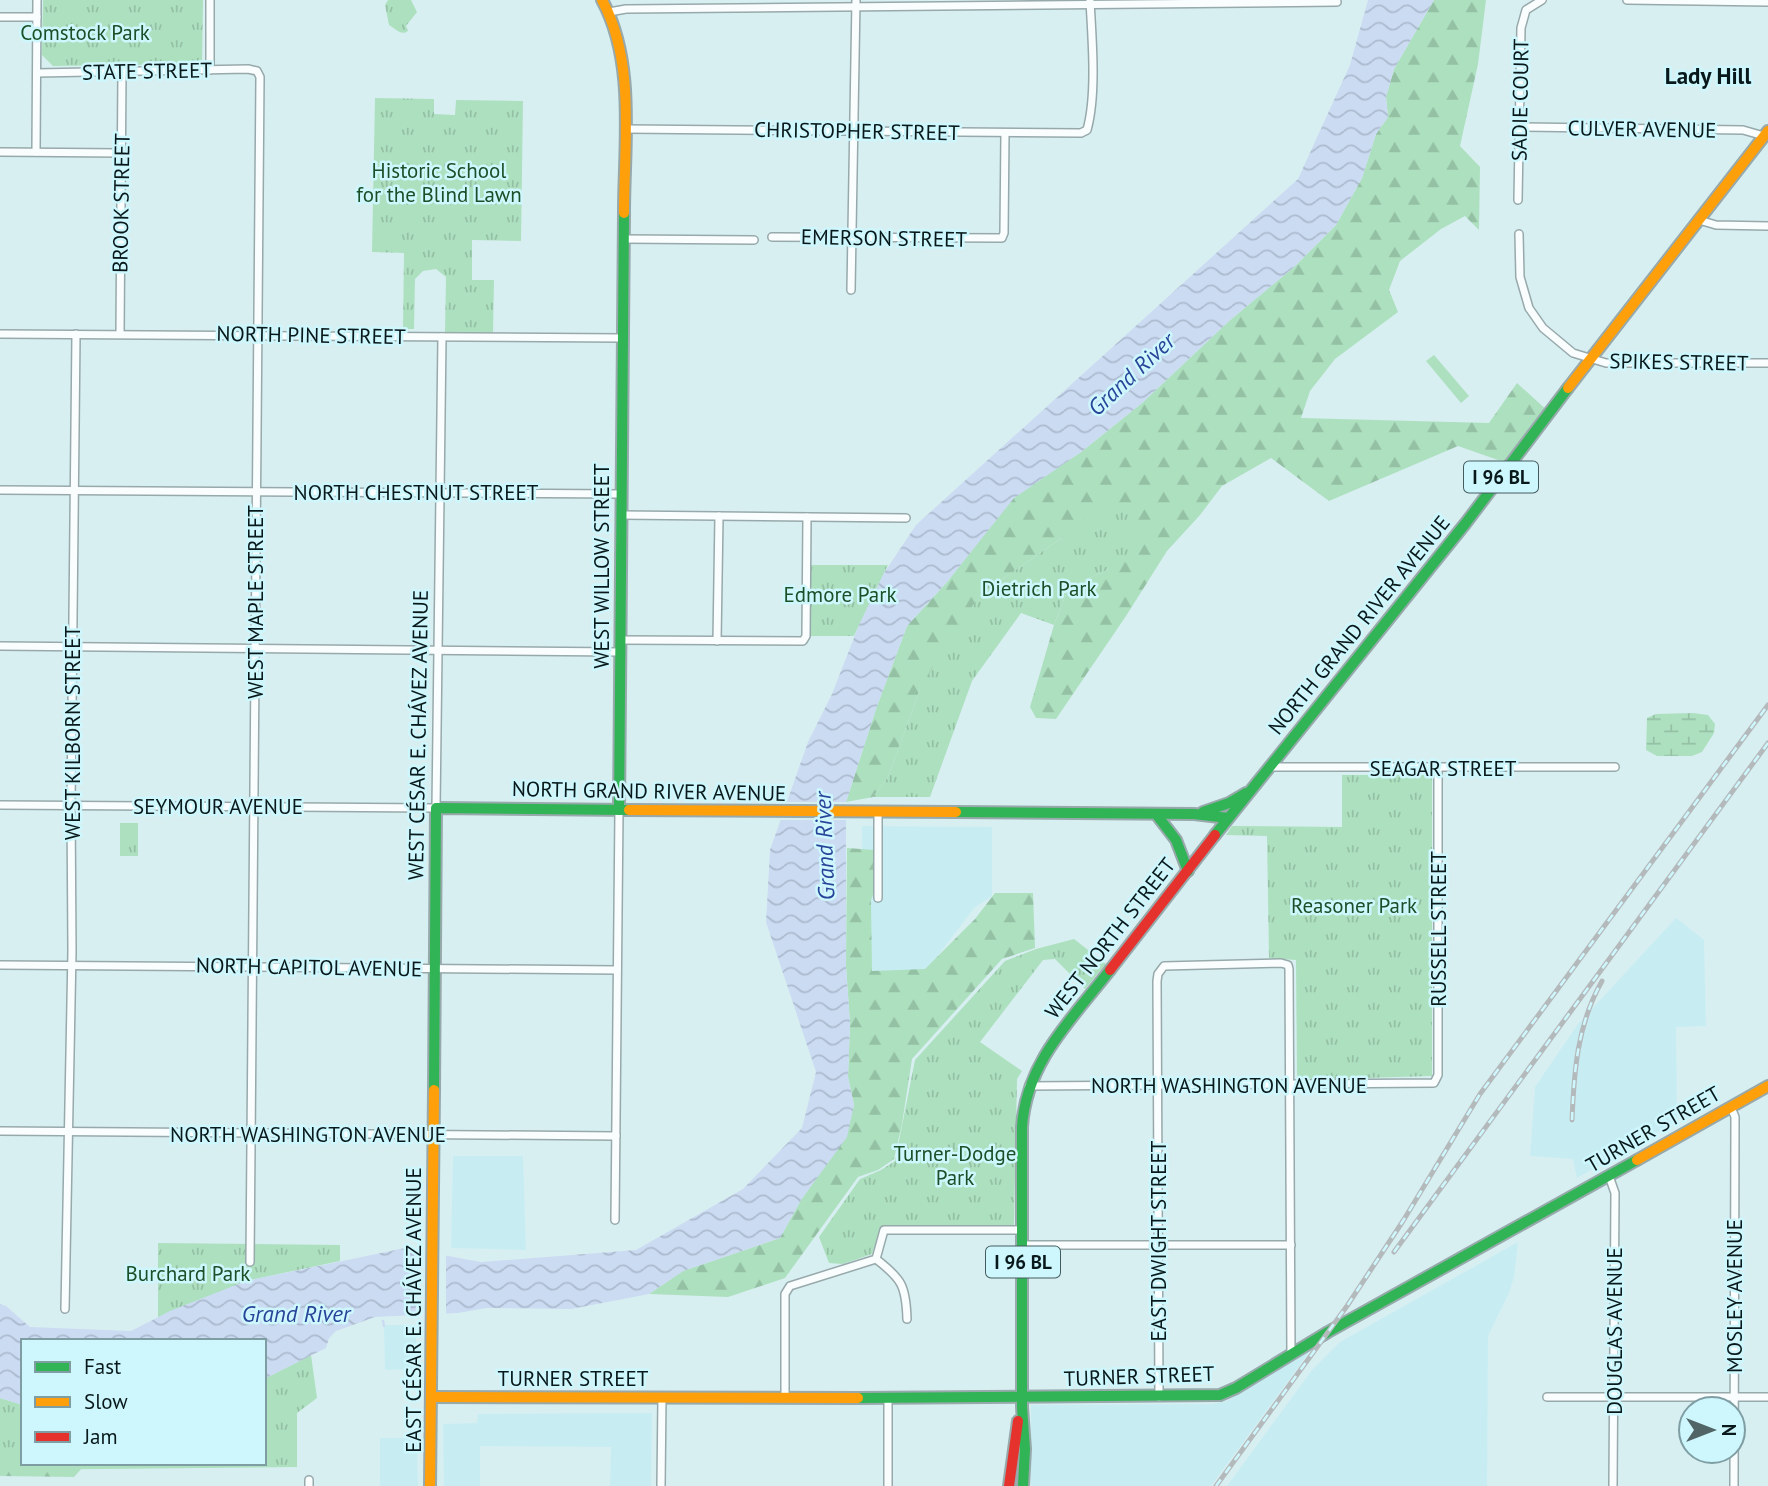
<svg xmlns="http://www.w3.org/2000/svg" width="1768" height="1486" font-family="'PT Sans',sans-serif">
  <defs>
    <pattern id="forest-firs" width="22" height="20" patternUnits="userSpaceOnUse" patternTransform="scale(1.75)"><rect width="22" height="20" fill="#ade0bf"/><path d="M5 1l3.5 6h-7zM16 11l3.5 6h-7z" fill="#94c0a4"/></pattern>
    <pattern id="wetland-marsh" width="20" height="14" patternUnits="userSpaceOnUse" patternTransform="scale(1.75)"><rect width="20" height="14" fill="#ade0bf"/><path d="M1 5h8M5 5V1M11 12h8M15 12V8" fill="none" stroke="#94c0a4"/></pattern>
    <pattern id="park-tufts" width="24" height="20" patternUnits="userSpaceOnUse" patternTransform="scale(1.75)"><rect width="24" height="20" fill="#ade0bf"/><path d="M3 7l-1-3M5 7V3M7 7l1-3M15 17l-1-3M17 17v-4M19 17l1-3" fill="none" stroke="#94c0a4"/></pattern>
    <pattern id="water-waves" width="16" height="10" patternUnits="userSpaceOnUse" patternTransform="scale(1.75)"><rect width="16" height="10" fill="#cbdbf2"/><path d="M0 5q4-4 8 0t8 0" fill="none" stroke="#adbbcf"/></pattern>
  </defs>
  <rect width="100%" height="100%" fill="#d8eff2"/>
  <!-- built -->
  <g fill="#c7edf3">
    <polygon points="862,826 992,827 992,896 974,908 924,974 861,973"/>
    <polygon points="1676,918 1704,940 1706,1026 1676,1027 1677,1121 1577,1178 1573,1159 1530,1156 1535,1087 1578,1024"/>
    <polygon points="453,1156 523,1156 526,1250 451,1248"/>
    <polygon points="1518,1242 1514,1277 1509,1293 1488,1336 1487,1486 1227,1486 1312,1370 1340,1342"/>
    <polygon points="384,1325 416,1325 416,1369 385,1370"/>
    <polygon points="1311,1350 1211,1486 1031,1486 1031,1405 1212,1404 1227,1401"/>
    <polygon points="652,1413 651,1486 610,1486 611,1447 480,1446 480,1486 444,1486 443,1424 477,1423 478,1414"/>
    <polygon points="380,1438 417,1438 418,1486 380,1486"/>
  </g>
  <!-- green -->
  <polygon fill="#ade0bf" points="1434,355 1469,396 1461,403 1426,361"/>
  <!-- forest -->
  <g fill="url(#forest-firs)">
    <polygon points="1434,0 1486,0 1478,64 1460,146 1480,167 1479,230 1465,216 1441,229 1400,261 1389,290 1398,312 1335,359 1310,391 1301,418 1489,423 1517,383 1550,413 1513,461 1498,460 1458,446 1329,501 1271,458 1222,486 1200,515 1167,551 1126,616 1056,719 1036,718 1030,707 1054,625 1069,587 1109,569 1063,537 981,594 919,692 888,777 873,797 846,802 876,709 907,626 947,582 1013,498 1081,452 1142,403 1229,321 1294,267 1336,225 1362,178 1376,134 1388,117 1386,97 1394,69"/>
    <polygon points="847,848 875,850 874,892 871,900 872,971 925,969 975,919 995,893 1033,893 1035,948 1002,959 912,1059 902,1124 894,1159 878,1170 858,1177 785,1278 728,1297 649,1294 683,1271 780,1238 801,1200 826,1164 854,1105 848,1077 850,1024 846,966"/>
    <polygon points="0,1429 23,1463 83,1467 74,1477 0,1476"/>
  </g>
  <!-- wetland -->
  <polygon fill="url(#wetland-marsh)" points="1693,713 1708,715 1715,724 1714,733 1702,752 1692,756 1657,756 1646,750 1647,718 1656,714"/>
  <!-- park -->
  <g fill="url(#park-tufts)">
    <polygon points="43,0 203,0 202,64 53,66 42,55"/>
    <path d="M388,0H411L417,12L406,26L408,31C401,36 396,29 389,25L385,5Z"/>
    <polygon points="375,98 434,99 434,114 455,115 456,100 523,101 521,241 472,240 472,280 494,280 493,335 445,334 446,277 436,269 423,271 415,279 414,329 403,329 404,253 372,252"/>
    <polygon points="1098,508 1130,508 1139,546 1109,569 1069,587 1054,625 1021,613 972,681 930,797 873,797 888,777 919,692 948,640 981,594 1063,537"/>
    <polygon points="811,565 888,565 854,636 810,636"/>
    <polygon points="1342,775 1432,775 1432,1076 1297,1080 1296,960 1269,958 1267,836 1226,835 1232,826 1342,827"/>
    <rect x="120" y="823" width="18" height="33"/>
    <polygon points="1074,939 1106,964 1085,989 1055,959 1043,960 980,1042 1022,1071 1017,1079 1014,1225 881,1226 872,1254 843,1264 829,1263 819,1237 860,1179 881,1170 895,1161 915,1060 1005,961 1036,949"/>
    <polygon points="158,1243 340,1245 340,1261 246,1281 158,1318"/>
    <polygon points="311,1355 317,1398 297,1413 297,1467 0,1470 0,1398 23,1405 23,1463 264,1463 264,1379"/>
  </g>
  <!-- water -->
  <polygon fill="url(#water-waves)" points="1368,0 1434,0 1394,69 1386,97 1388,117 1376,134 1362,178 1336,225 1294,267 1229,321 1142,403 1081,452 1014,498 947,582 907,626 876,709 846,802 846,966 850,1024 848,1077 854,1105 847,1137 801,1200 780,1238 683,1271 649,1294 571,1309 486,1308 458,1313 375,1317 336,1331 329,1338 326,1348 264,1379 264,1341 23,1341 23,1405 0,1398 0,1304 6,1306 30,1327 131,1331 170,1311 246,1281 405,1248 481,1262 636,1250 743,1189 802,1128 816,1072 766,922 770,850 808,742 832,694 859,625 884,573 916,525 1298,179 1350,65"/>
  <!-- pier -->
  <g fill="#d8eff2">
    <polygon points="783,802 850,802 850,820 777,820"/>
    <polygon points="415,1246 446,1252 446,1317 416,1318"/>
  </g>
  <g fill="none" stroke-linecap="round" stroke-linejoin="round">
    <!-- stream -->
    <polyline stroke="#cbdbf2" stroke-width="2.5" points="383,1321 384,1326"/>
    <defs>
      <g id="street">
        <polyline points="1627,0 1768,2"/>
        <polyline points="609,12 626,9 1337,2"/>
        <polyline points="0,17 37,17"/>
        <polyline points="210,70 210,0"/>
        <polyline points="37,73 248,69 257,71 260,77 250,1262"/>
        <polyline points="1519,127 1743,130 1764,136"/>
        <path d="M625,129L1081,133L1087,130C1097,94 1092,38 1090,1"/>
        <polyline points="0,152 121,153"/>
        <polyline points="36,152 37,0"/>
        <polyline points="1518,200 1521,28 1526,10 1542,0"/>
        <polyline points="1699,220 1716,225 1768,226"/>
        <polyline points="1519,234 1520,277 1529,308 1543,328 1573,353 1606,363 1768,363"/>
        <polyline points="772,237 1002,238 1004,233 1005,133"/>
        <polyline points="623,239 754,240"/>
        <polyline points="851,290 856,0"/>
        <polyline points="0,334 623,338"/>
        <polyline points="120,334 122,71"/>
        <polyline points="0,490 621,494"/>
        <polyline points="621,515 906,518"/>
        <polyline points="620,640 803,641 806,636 807,517"/>
        <polyline points="717,641 719,516"/>
        <polyline points="0,646 620,652"/>
        <polyline points="1270,767 1615,767"/>
        <polyline points="0,805 436,808 442,337"/>
        <polyline points="878,898 878,812"/>
        <polyline points="0,965 617,970"/>
        <polyline points="1029,1086 1434,1083 1438,1075 1438,769"/>
        <polyline points="1731,1107 1735,1117 1734,1486"/>
        <polyline points="0,1131 616,1136"/>
        <polyline points="1609,1176 1615,1193 1613,1486"/>
        <polyline points="615,1220 619,810"/>
        <polyline points="1023,1245 1291,1245"/>
        <path d="M876,1259C902,1279 906,1286 907,1319"/>
        <polyline points="65,1309 72,951 71,805 76,334"/>
        <polyline points="785,1397 785,1294 790,1286 876,1259 884,1230 1023,1230"/>
        <polyline points="1159,1397 1157,981 1158,974 1164,966 1281,963 1288,965 1289,969 1291,1355"/>
        <polyline points="1547,1397 1768,1397"/>
        <polyline points="309,1486 309,1480"/>
        <polyline points="661,1486 662,1397"/>
        <polyline points="888,1486 888,1398"/>
      </g>
      <g id="fast">
        <polyline points="619,810 624,213"/>
        <polyline points="956,812 1194,814 1228,818"/>
        <polyline points="1203,812 1229,803 1246,793"/>
        <polyline points="1156,814 1176,840 1188,871"/>
        <polyline points="1215,835 1465,524 1568,388"/>
        <polyline points="434,1090 436,808 629,810"/>
        <polyline points="858,1398 1220,1395 1236,1388 1328,1332 1637,1160"/>
        <path d="M1023,1486L1025,1449L1022,1407V1127C1026,1062 1072,1019 1110,970"/>
      </g>
      <g id="slow">
        <path d="M602,0C636,62 624,144 624,213"/>
        <polyline points="1568,388 1768,131"/>
        <polyline points="629,810 956,812"/>
        <polyline points="1637,1160 1768,1086"/>
        <polyline points="431,1397 858,1398"/>
        <polyline points="430,1486 434,1090"/>
      </g>
      <g id="jam">
        <polyline points="1110,970 1215,835"/>
        <polyline points="1009,1486 1018,1421"/>
      </g>
    </defs>
    <!-- street casing -->
    <use href="#street" stroke="#97a9ab" stroke-width="10"/>
    <!-- fast casing -->
    <use href="#fast" stroke="#97a9ab" stroke-width="14"/>
    <!-- slow casing -->
    <use href="#slow" stroke="#97a9ab" stroke-width="14"/>
    <!-- jam casing -->
    <use href="#jam" stroke="#97a9ab" stroke-width="14"/>
    <!-- street -->
    <use href="#street" stroke="#f9fdfd" stroke-width="7"/>
    <!-- fast -->
    <use href="#fast" stroke="#30b455" stroke-width="10"/>
    <!-- slow -->
    <use href="#slow" stroke="#ff9f0a" stroke-width="10"/>
    <!-- jam -->
    <use href="#jam" stroke="#e5322d" stroke-width="10"/>
    <defs>
      <g id="rail">
        <path d="M1572,1120C1574,1072 1577,1025 1602,981"/>
        <polyline points="1394,1252 1768,743"/>
        <polyline points="1216,1486 1347,1306 1403,1221 1480,1094 1768,705"/>
      </g>
    </defs>
    <!-- rail casing -->
    <use href="#rail" stroke="#b4babc" stroke-width="5"/>
    <!-- rail -->
    <use href="#rail" stroke="#cdf7fd" stroke-width="2.5" stroke-dasharray="8" stroke-linecap="butt"/>
  </g>
  <g text-anchor="middle" dominant-baseline="central" stroke-width="5" stroke-linejoin="round" paint-order="stroke">
    <!-- shield labels -->
    <g fill="#cdf7fd" stroke="#445c5f" stroke-width="2">
      <rect x="1464" y="461.5" width="74" height="31" rx="5"/>
      <rect x="986" y="1246.5" width="74" height="31" rx="5"/>
    </g>
    <g font-size="19" font-weight="bold" fill="#09191b">
      <text x="1501" y="477">I 96 BL</text>
      <text x="1023" y="1262">I 96 BL</text>
    </g>
    <!-- park labels -->
    <g font-size="21" fill="#1b4f27" stroke="#cdf7fd">
      <text x="85" y="32">Comstock Park</text>
      <text x="439" y="170">Historic School<tspan x="439" dy="24">for the Blind Lawn</tspan></text>
      <text x="1039" y="588">Dietrich Park</text>
      <text x="840" y="594">Edmore Park</text>
      <text x="1354" y="905">Reasoner Park</text>
      <text x="955" y="1153">Turner-Dodge<tspan x="955" dy="24">Park</tspan></text>
      <text x="188" y="1273">Burchard Park</text>
    </g>
    <!-- street labels -->
    <g font-size="21" fill="#09191b" stroke="#cdf7fd">
      <text transform="translate(147 71) rotate(-1)">STATE STREET</text>
      <text transform="translate(1520 100) rotate(-89)">SADIE COURT</text>
      <text transform="translate(1642 129) rotate(1)">CULVER AVENUE</text>
      <text transform="translate(857 131) rotate(1)">CHRISTOPHER STREET</text>
      <text transform="translate(121 203) rotate(-89)">BROOK STREET</text>
      <text transform="translate(884 238) rotate(1)">EMERSON STREET</text>
      <text transform="translate(311 335) rotate(1)">NORTH PINE STREET</text>
      <text transform="translate(1679 362) rotate(1)">SPIKES STREET</text>
      <text x="416" y="492">NORTH CHESTNUT STREET</text>
      <text transform="translate(601 566) rotate(-90)">WEST WILLOW STREET</text>
      <text transform="translate(255 602) rotate(-90)">WEST MAPLE STREET</text>
      <text transform="translate(1359 625) rotate(-51)">NORTH GRAND RIVER AVENUE</text>
      <text transform="translate(72 733) rotate(-90)">WEST KILBORN STREET</text>
      <text transform="translate(418 735) rotate(-89)">WEST CÉSAR E. CHÁVEZ AVENUE</text>
      <text x="1443" y="768">SEAGAR STREET</text>
      <text transform="translate(649 791) rotate(1)">NORTH GRAND RIVER AVENUE</text>
      <text x="218" y="806">SEYMOUR AVENUE</text>
      <text transform="translate(1438 929) rotate(-90)">RUSSELL STREET</text>
      <text transform="translate(1110 938) rotate(-52)">WEST NORTH STREET</text>
      <text transform="translate(309 967) rotate(1)">NORTH CAPITOL AVENUE</text>
      <text x="1229" y="1085">NORTH WASHINGTON AVENUE</text>
      <text transform="translate(1653 1129) rotate(-30)">TURNER STREET</text>
      <text x="308" y="1134">NORTH WASHINGTON AVENUE</text>
      <text transform="translate(1158 1241) rotate(-90)">EAST DWIGHT STREET</text>
      <text transform="translate(1734 1296) rotate(-90)">MOSLEY AVENUE</text>
      <text transform="translate(413 1310) rotate(-90)">EAST CÉSAR E. CHÁVEZ AVENUE</text>
      <text transform="translate(1614 1331) rotate(-90)">DOUGLAS AVENUE</text>
      <text transform="translate(1139 1376) rotate(-2)">TURNER STREET</text>
      <text x="573" y="1378">TURNER STREET</text>
    </g>
    <!-- neighbourhood labels -->
    <g font-size="23" font-weight="bold" fill="#09191b" stroke="#cdf7fd">
      <text x="1708" y="75">Lady Hill</text>
    </g>
    <!-- water labels -->
    <g font-size="23" font-style="italic" fill="#284499" stroke="#cdf7fd">
      <text transform="translate(1131 374) rotate(-43)">Grand River</text>
      <text transform="translate(824 846) rotate(-92)">Grand River</text>
      <text x="296" y="1313">Grand River</text>
    </g>
  </g>
  <!-- legend -->
  <rect x="21" y="1339" width="245" height="126" fill="#cdf7fd" stroke="#7f9ea3" stroke-width="2"/>
  <rect x="35" y="1362" width="35" height="10" fill="#30b455" stroke="#7f9ea3" stroke-width="2"/>
  <text x="84" y="1374" font-size="21" fill="#09191b">Fast</text>
  <rect x="35" y="1397" width="35" height="10" fill="#ff9f0a" stroke="#7f9ea3" stroke-width="2"/>
  <text x="84" y="1409" font-size="21" fill="#09191b">Slow</text>
  <rect x="35" y="1432" width="35" height="10" fill="#e5322d" stroke="#7f9ea3" stroke-width="2"/>
  <text x="84" y="1444" font-size="21" fill="#09191b">Jam</text>
  <!-- north arrow -->
  <g transform="translate(1712 1430) rotate(90)"><circle r="33" fill="#cdf7fd" stroke="#7f9ea3" stroke-width="2"/>
  <path d="M0-5L12 26L0 18L-12 26Z" fill="#516466"/>
  <text y="-10" font-size="19" font-weight="bold" text-anchor="middle" fill="#09191b">N</text>
  </g>
</svg>
